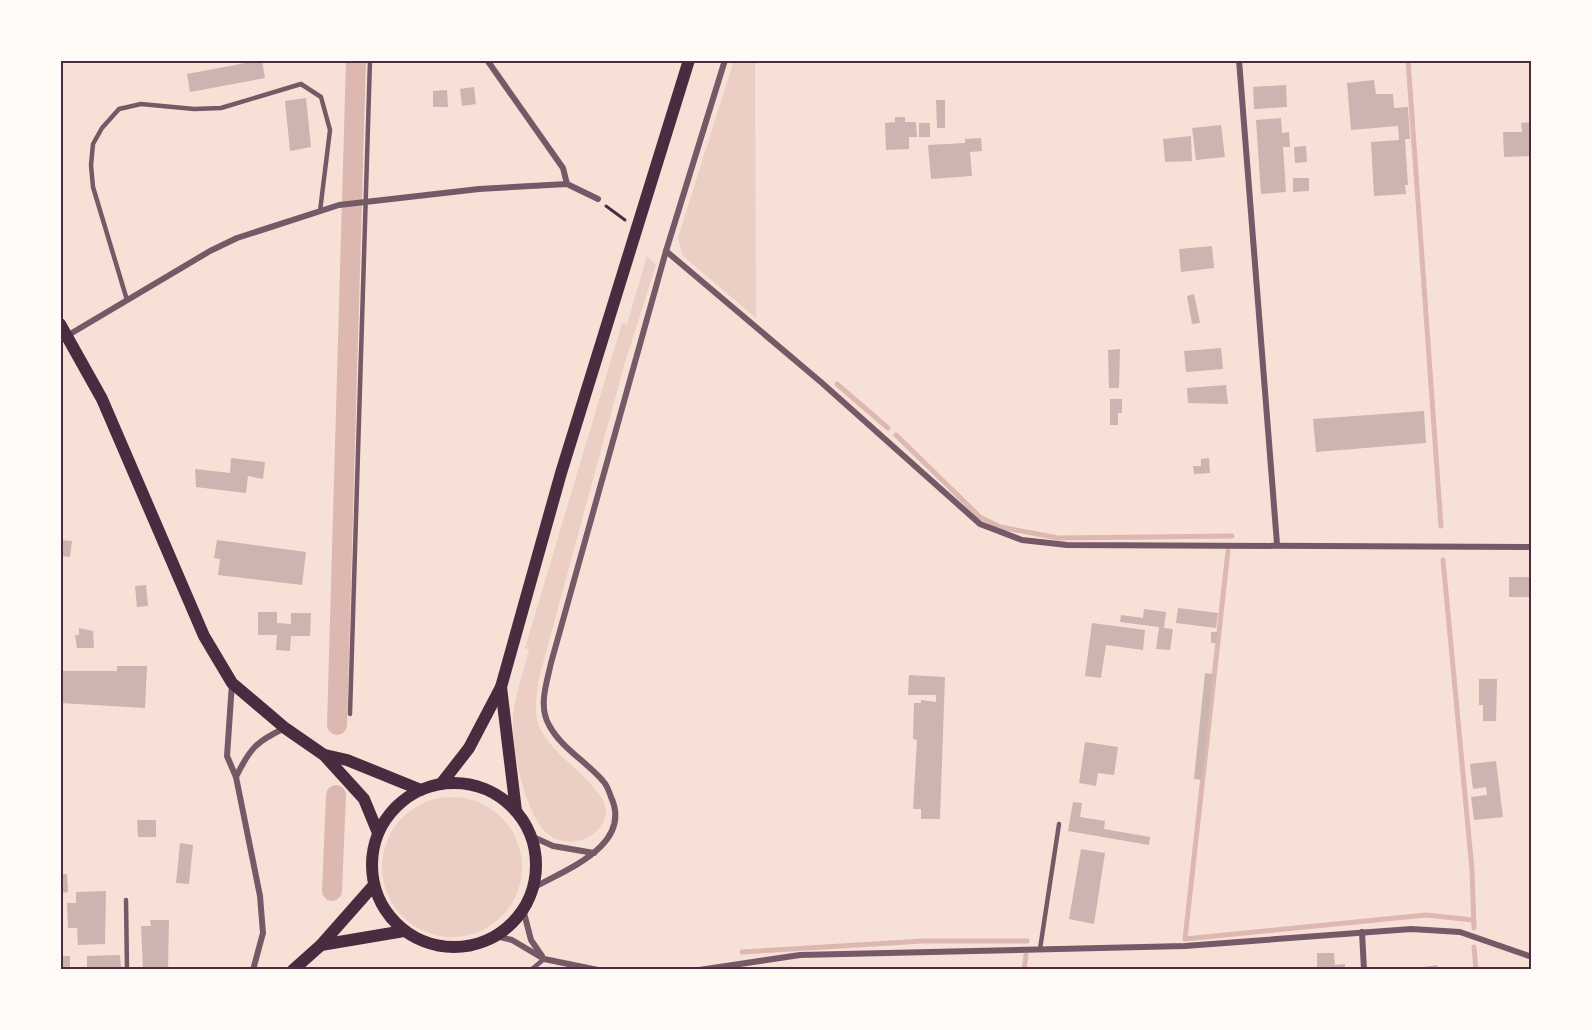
<svg xmlns="http://www.w3.org/2000/svg" width="1592" height="1030" font-family="'Source Sans 3',sans-serif">
  <rect width="100%" height="100%" fill="#f7e1d7"/>
  <!-- green -->
  <g fill="#ebcfc5">
    <polygon points="734,60 755,60 756,318 683,256 678,238"/>
    <path d="M647,256L656,265L623,369L538,682C537,695 534,711 538,723C547,754 608,787 606,812C602,844 558,852 540,826C523,800 511,748 513,717C515,695 523,672 529,650L525,648L622,323L627,324Z"/>
    <circle cx="452" cy="867" r="70"/>
  </g>
  <g fill="none" stroke-linecap="round" stroke-linejoin="round">
    <!-- stream -->
    <g stroke="#dcb8b0" stroke-width="5">
      <polyline points="1408,60 1441,526"/>
      <polyline points="837,384 888,428"/>
      <polyline points="896,435 980,517 1000,527 1058,538 1232,536"/>
      <polyline points="1228,551 1185,939 1426,915 1473,920"/>
      <polyline points="1443,560 1472,870 1474,928"/>
      <polyline points="1474,947 1476,970"/>
      <polyline points="742,952 923,941 1027,941"/>
      <polyline points="1024,970 1026,955"/>
    </g>
    <!-- canal -->
    <g stroke="#dcb8b0" stroke-width="20">
      <polyline points="337,725 356,60"/>
      <polyline points="332,891 336,795"/>
    </g>
  </g>
  <!-- building -->
  <g fill="#ccb4b1">
    <polygon points="262,60 265,78 190,92 187,74"/>
    <polygon points="1374,80 1376,94 1393,94 1394,108 1408,107 1410,139 1405,139 1408,185 1405,185 1406,194 1374,196 1371,142 1399,140 1398,126 1351,130 1347,83"/>
    <polygon points="1286,85 1287,107 1254,109 1253,87"/>
    <polygon points="474,87 476,104 462,106 460,89"/>
    <polygon points="447,90 448,107 433,107 433,91"/>
    <polygon points="306,98 311,147 290,151 285,101"/>
    <polygon points="936,100 945,100 945,128 937,128"/>
    <polygon points="895,117 905,117 905,122 916,122 917,137 909,137 909,149 886,150 885,123 895,122"/>
    <polygon points="1281,118 1282,133 1289,132 1290,147 1283,147 1286,192 1261,194 1256,120"/>
    <polygon points="1532,122 1532,156 1504,157 1503,132 1522,132 1521,123"/>
    <rect x="919" y="123" width="11" height="14"/>
    <polygon points="1221,125 1225,157 1196,160 1192,128"/>
    <polygon points="1191,136 1192,161 1165,162 1163,139"/>
    <polygon points="981,138 982,151 970,152 972,176 931,179 928,145 965,143 965,139"/>
    <polygon points="1306,146 1307,162 1295,163 1294,147"/>
    <polygon points="1293,178 1309,178 1309,191 1293,192"/>
    <polygon points="1212,246 1214,268 1181,272 1179,249"/>
    <polygon points="1194,294 1200,323 1192,324 1187,296"/>
    <polygon points="1221,348 1223,369 1186,372 1184,351"/>
    <polygon points="1120,349 1119,388 1109,388 1108,350"/>
    <polygon points="1226,385 1228,404 1188,403 1187,388"/>
    <polygon points="1110,399 1122,399 1122,413 1118,413 1118,425 1110,425"/>
    <polygon points="1424,411 1426,443 1316,452 1313,419"/>
    <polygon points="231,458 265,462 263,479 248,476 246,493 196,487 195,469 230,473"/>
    <polygon points="1209,458 1210,473 1194,474 1193,466 1201,466 1201,459"/>
    <polygon points="60,540 72,541 70,557 60,556"/>
    <polygon points="217,540 306,552 302,585 218,575 220,559 214,558"/>
    <rect x="1509" y="577" width="23" height="20"/>
    <polygon points="146,585 148,606 137,607 135,586"/>
    <polygon points="1178,608 1218,613 1216,628 1176,623"/>
    <polygon points="1144,609 1166,612 1164,628 1173,629 1170,650 1156,649 1159,627 1120,622 1121,615 1143,618"/>
    <polygon points="258,612 277,612 277,623 291,624 291,613 311,613 310,636 291,636 290,651 276,650 277,635 258,635"/>
    <polygon points="1092,623 1145,630 1143,650 1106,645 1101,678 1085,676"/>
    <polygon points="79,628 93,631 94,648 77,648 75,635 79,635"/>
    <polygon points="1211,632 1218,632 1217,643 1211,643"/>
    <polygon points="117,666 147,666 145,708 60,703 60,671 117,671"/>
    <polygon points="1205,673 1213,674 1202,780 1194,779"/>
    <polygon points="909,675 945,677 940,819 921,819 921,809 913,809 917,740 913,739 914,703 921,703 921,700 936,702 936,695 908,695"/>
    <polygon points="1479,679 1497,679 1496,721 1483,721 1483,705 1479,705"/>
    <polygon points="1085,742 1118,747 1114,775 1098,773 1096,786 1079,783"/>
    <polygon points="1496,761 1503,817 1474,820 1471,797 1487,795 1486,787 1473,789 1470,764"/>
    <polygon points="1073,802 1082,803 1080,817 1105,821 1104,829 1150,837 1149,845 1068,831"/>
    <polygon points="137,820 156,820 156,837 138,837"/>
    <polygon points="180,843 193,845 189,884 176,883"/>
    <polygon points="1081,849 1105,853 1094,924 1069,919"/>
    <polygon points="60,874 67,874 68,892 60,893"/>
    <polygon points="106,891 105,944 78,945 77,928 68,928 67,903 76,903 76,892"/>
    <polygon points="150,920 169,920 168,970 143,970 141,926 151,926"/>
    <polygon points="1317,953 1334,953 1335,965 1345,964 1345,970 1317,970"/>
    <polygon points="120,955 121,967 108,967 108,970 87,970 87,956"/>
    <rect x="60" y="956" width="10" height="14"/>
    <polygon points="1437,965 1438,970 1411,970 1411,969"/>
  </g>
  <g fill="none" stroke-linecap="round" stroke-linejoin="round">
    <!-- path -->
    <polyline stroke="#4a2c40" stroke-width="3" points="606,206 625,220"/>
    <!-- service -->
    <g stroke="#755966" stroke-width="4.5">
      <polyline points="127,300 93,187 91,165 93,144 102,128 119,109 141,104 194,109 221,108 301,84 321,97 330,130 320,211"/>
      <polyline points="350,714 370,60"/>
      <polyline points="126,900 127,970"/>
      <polyline points="1040,949 1059,824"/>
      <polyline points="531,970 544,959"/>
    </g>
    <!-- minor -->
    <g stroke="#755966" stroke-width="6">
      <polyline points="487,60 563,168 567,184"/>
      <polyline points="1239,60 1277,544"/>
      <polyline points="666,251 822,383 980,524 1022,540 1067,545 1532,547"/>
      <polyline points="60,340 210,251 237,238 339,205 479,189 567,184 598,199"/>
      <polyline points="232,683 227,756 236,777 260,896 263,933 253,970"/>
      <path d="M236,777C250,748 257,741 285,728"/>
      <polyline points="531,836 553,846 594,853"/>
      <path d="M535,887C567,869 633,845 611,797C609,791 607,785 603,781C587,762 561,748 549,725C538,706 547,682 551,663L666,251L725,60"/>
      <polyline points="523,909 531,940 542,956"/>
      <polyline points="1362,932 1364,970"/>
      <polyline points="496,936 512,940 544,959 598,970"/>
      <polyline points="699,970 800,955 1185,946 1411,929 1460,932 1532,957"/>
    </g>
    <!-- secondary -->
    <g stroke="#4a2c40" stroke-width="12">
      <polyline points="60,324 102,399 204,636 232,683 285,728 324,755 364,799 378,833"/>
      <polyline points="501,687 516,811"/>
      <polyline points="325,755 347,760 421,790"/>
      <circle cx="454" cy="865" r="82"/>
      <polyline points="441,784 469,748 501,687 561,473 689,60"/>
      <polyline points="321,945 404,931"/>
      <polyline points="293,970 321,945 374,885"/>
    </g>
  </g>
  <!-- border -->
  <rect width="1592" height="1030" fill="none" stroke="#fffaf5" stroke-width="123"/>
  <rect x="62" y="62" width="1468" height="906" fill="none" stroke="#4a2c40" stroke-width="2"/>
</svg>
